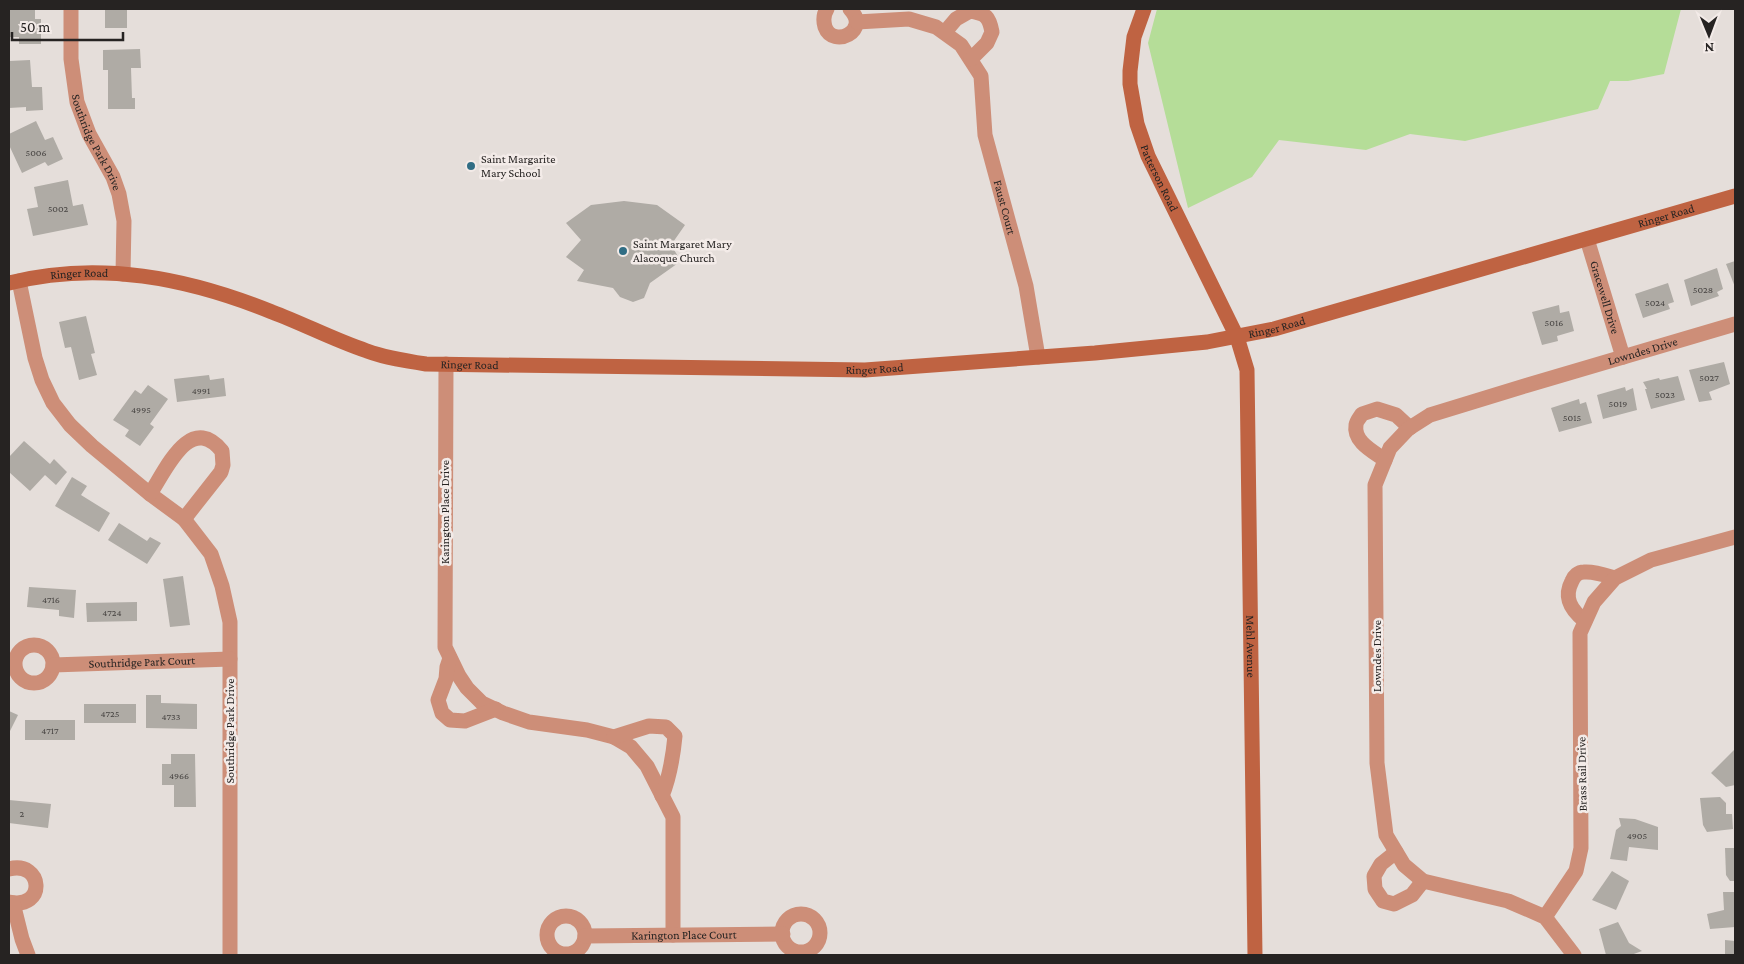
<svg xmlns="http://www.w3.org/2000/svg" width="1744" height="964" font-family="'Crimson Pro',serif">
  <rect width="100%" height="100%" fill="#e5deda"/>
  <!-- green -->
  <polygon fill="#b5dd98" points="1157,9 1681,9 1664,74 1628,81 1610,81 1598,109 1465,141 1410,134 1366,150 1279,140 1252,177 1188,208 1148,43"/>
  <!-- building -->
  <g fill="#afaba5">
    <polygon points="9,9 35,9 35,19 41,19 41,44 19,44 19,37 9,37"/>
    <rect x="105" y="9" width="22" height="19"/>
    <polygon points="140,49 141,68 131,68 132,98 135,98 135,109 108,109 108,70 103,70 103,50"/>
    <polygon points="30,60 32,87 42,87 43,110 26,111 26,107 9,108 9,61"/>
    <polygon points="36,121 45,140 53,137 63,159 48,166 45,162 22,173 9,145 9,134"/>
    <polygon points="68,180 73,206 83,204 88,225 33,236 27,209 38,207 34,187"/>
    <polygon points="624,201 657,205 685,225 671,245 681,261 650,283 644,298 633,302 620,297 613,288 577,281 584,270 566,257 581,240 566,223 591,205"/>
    <polygon points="1735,261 1735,287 1726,264"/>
    <polygon points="1717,268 1723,289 1717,292 1719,296 1691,306 1684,280"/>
    <polygon points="1668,283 1674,302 1668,304 1670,309 1643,318 1635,294"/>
    <polygon points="1559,305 1560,313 1569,311 1574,331 1557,336 1558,341 1542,345 1532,312"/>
    <polygon points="86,316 95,353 91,354 97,375 79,380 71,347 65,348 59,322"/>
    <polygon points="1724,362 1730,384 1709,392 1712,400 1699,402 1689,370"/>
    <polygon points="209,375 210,380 224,378 226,396 177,402 174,379"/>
    <polygon points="1678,376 1685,400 1651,409 1645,389 1647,389 1643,382 1659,378 1660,380"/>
    <polygon points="148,385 168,399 150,424 154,427 140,446 125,436 129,430 113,420 135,390 141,394"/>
    <polygon points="1625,387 1626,391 1633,388 1637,410 1603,419 1597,395"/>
    <polygon points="1579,399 1580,404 1586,402 1592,423 1559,432 1551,408"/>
    <polygon points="24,441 50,464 54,459 67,472 56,485 45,475 30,491 9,472 9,457"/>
    <polygon points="72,477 87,486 81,495 110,513 99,532 55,506"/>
    <polygon points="119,523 147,541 150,537 161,543 147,564 108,540"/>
    <polygon points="183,576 190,625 170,627 163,579"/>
    <polygon points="29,587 76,590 74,618 59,616 59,610 27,607"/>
    <polygon points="137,602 137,621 87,622 86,603"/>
    <polygon points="146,695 161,695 161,703 197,704 197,729 146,728"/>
    <rect x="84" y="704" width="52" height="19"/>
    <polygon points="9,711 18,715 10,731 9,730"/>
    <rect x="25" y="720" width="50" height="20"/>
    <polygon points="1734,750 1735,785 1726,787 1711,773"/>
    <polygon points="171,754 195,754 196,807 174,807 174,785 162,785 162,764 171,764"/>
    <polygon points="1720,797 1726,803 1726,814 1732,814 1733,829 1707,832 1703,825 1700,798"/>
    <polygon points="9,800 51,804 48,828 9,823"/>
    <polygon points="1619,818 1635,819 1658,827 1658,850 1629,847 1627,861 1610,859 1616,830 1621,826"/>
    <polygon points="1725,848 1735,848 1735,881 1730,881 1726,875"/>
    <polygon points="1612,871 1629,881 1616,910 1592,900"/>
    <polygon points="1723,892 1735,892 1735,927 1710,929 1707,914 1724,910"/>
    <polygon points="1618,922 1629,943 1642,951 1631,955 1606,955 1599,929"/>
    <polygon points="1725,940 1735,941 1735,955 1725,955"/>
  </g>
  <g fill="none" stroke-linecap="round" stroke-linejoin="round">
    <!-- street -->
    <g stroke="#cd8e78" stroke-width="15">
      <path id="s1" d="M71,9V59L77,102L89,134L113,177L119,194L124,221L123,274"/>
      <path d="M827,9C823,15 823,20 825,27C833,49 871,31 850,9"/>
      <path id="s2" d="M857,22L909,19L936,27L961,45L981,76L985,135L1026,286L1038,357"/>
      <path d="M945,32L956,19L970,11C986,14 989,16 992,32L987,43L971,59"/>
      <path id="s3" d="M1587,239L1623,357"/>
      <polyline points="19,281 35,358 42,380 53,403 70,425 92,446 150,494 184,519 211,554 222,586 230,622 230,955"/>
      <polyline points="446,364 445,647 459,676 467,688 482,703 503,713 529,722 587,730 614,737 631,747 647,766 673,817 673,935"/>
      <path d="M1385,460C1374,452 1353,442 1356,425C1356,422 1360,417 1362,414L1377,409L1396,415L1410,428"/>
      <path d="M150,494C166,470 190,412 222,451L223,465L221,472L184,519"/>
      <path d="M1585,621C1571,610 1563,598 1572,581C1574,576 1578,572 1584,572C1594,571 1605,575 1615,578"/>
      <circle cx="34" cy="664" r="19"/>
      <polyline points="450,658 447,667 446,679 438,700 442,713 450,720 465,721 496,709"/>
      <path id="s4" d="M53,665L230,659"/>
      <path d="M614,737L649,726L666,727L675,736C673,757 670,776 662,796"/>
      <polyline points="1396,852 1381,864 1374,876 1375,889 1383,901 1394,904 1412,895 1423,881"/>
      <path d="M9,869C43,860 47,910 9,902"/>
      <polyline points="13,903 22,939 28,955"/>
      <circle cx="801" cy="933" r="19"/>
      <circle cx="566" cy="935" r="19"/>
      <polyline points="1545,917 1576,871 1581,848 1580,633 1594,602 1615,578 1651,560 1735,537"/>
      <path id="s5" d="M585,936L783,934"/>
      <path id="s6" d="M1574,955L1545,917L1508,901L1423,881L1404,865L1386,835L1377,763L1375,485L1390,448L1408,429L1430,415L1528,385L1735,324"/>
    </g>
    <!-- secondary -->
    <g stroke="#bf6342" stroke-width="15">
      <path id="s7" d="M1144,9L1134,37L1130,71V84L1137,124L1148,156L1237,337L1247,370L1255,955"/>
      <path id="s8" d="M9,283C99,260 188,278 272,312C304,324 334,340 367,351C386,358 406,361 426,364L865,370L1095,353L1207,342L1274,329L1735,196"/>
    </g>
  </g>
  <!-- markers -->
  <g fill="#306d84" stroke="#f3ebe8" stroke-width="2">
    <circle cx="471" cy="166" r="5"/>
    <circle cx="623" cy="251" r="5"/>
  </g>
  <g text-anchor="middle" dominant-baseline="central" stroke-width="5" stroke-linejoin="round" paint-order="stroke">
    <!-- number labels -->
    <g font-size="10" fill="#484543">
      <text x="36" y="152">5006</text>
      <text x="58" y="208">5002</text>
      <text x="1703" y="289">5028</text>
      <text x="1655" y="302">5024</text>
      <text x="1554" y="322">5016</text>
      <text x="1709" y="377">5027</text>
      <text x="201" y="390">4991</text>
      <text x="1665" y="394">5023</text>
      <text x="1618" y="403">5019</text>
      <text x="141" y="409">4995</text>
      <text x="1572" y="417">5015</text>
      <text x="51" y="599">4716</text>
      <text x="112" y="612">4724</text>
      <text x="110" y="713">4725</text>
      <text x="171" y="716">4733</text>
      <text x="50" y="730">4717</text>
      <text x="179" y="775">4966</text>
      <text x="22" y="813">2</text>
      <text x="1637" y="835">4905</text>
    </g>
    <!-- street labels -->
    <g font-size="12" fill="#262322" stroke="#f3ebe8">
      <text stroke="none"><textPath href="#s1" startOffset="138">Southridge Park Drive</textPath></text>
      <text stroke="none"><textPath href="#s7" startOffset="176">Patterson Road</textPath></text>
      <text stroke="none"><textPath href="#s2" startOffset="282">Faust Court</textPath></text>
      <text stroke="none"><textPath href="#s8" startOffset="1691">Ringer Road</textPath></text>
      <text stroke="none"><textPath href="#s8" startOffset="71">Ringer Road</textPath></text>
      <text stroke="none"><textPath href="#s3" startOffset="61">Gracewell Drive</textPath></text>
      <text stroke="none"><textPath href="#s8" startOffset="1286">Ringer Road</textPath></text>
      <text stroke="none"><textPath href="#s6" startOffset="900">Lowndes Drive</textPath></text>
      <text stroke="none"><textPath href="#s8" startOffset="476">Ringer Road</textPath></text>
      <text stroke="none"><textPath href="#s8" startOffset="881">Ringer Road</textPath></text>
      <text transform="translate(445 512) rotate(-90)">Karington Place Drive</text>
      <text stroke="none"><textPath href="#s7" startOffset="664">Mehl Avenue</textPath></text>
      <text transform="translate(1377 656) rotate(-90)">Lowndes Drive</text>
      <text stroke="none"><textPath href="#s4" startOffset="89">Southridge Park Court</textPath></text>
      <text transform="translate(230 731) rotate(-90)">Southridge Park Drive</text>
      <text transform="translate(1582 774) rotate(-91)">Brass Rail Drive</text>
      <text stroke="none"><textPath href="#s5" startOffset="99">Karington Place Court</textPath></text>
    </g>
    <!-- poi labels -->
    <g font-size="12" fill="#262322" stroke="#f3ebe8" text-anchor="start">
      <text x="481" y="159">Saint Margarite<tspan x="481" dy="14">Mary School</tspan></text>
      <text x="633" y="244">Saint Margaret Mary<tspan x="633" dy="14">Alacoque Church</tspan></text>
    </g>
  </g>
  <!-- border -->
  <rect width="1744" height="964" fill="none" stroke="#262322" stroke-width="20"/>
  <!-- north arrow -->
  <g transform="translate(1709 35) rotate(179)" stroke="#f3ebe8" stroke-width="4" paint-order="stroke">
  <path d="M0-4L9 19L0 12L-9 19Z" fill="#262322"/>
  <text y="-8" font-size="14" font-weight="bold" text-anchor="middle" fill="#262322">N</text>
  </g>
  <!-- scale -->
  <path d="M12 32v8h111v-8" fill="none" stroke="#262322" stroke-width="2.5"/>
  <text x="20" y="32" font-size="15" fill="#262322" stroke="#f3ebe8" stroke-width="4" paint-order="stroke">50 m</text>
</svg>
